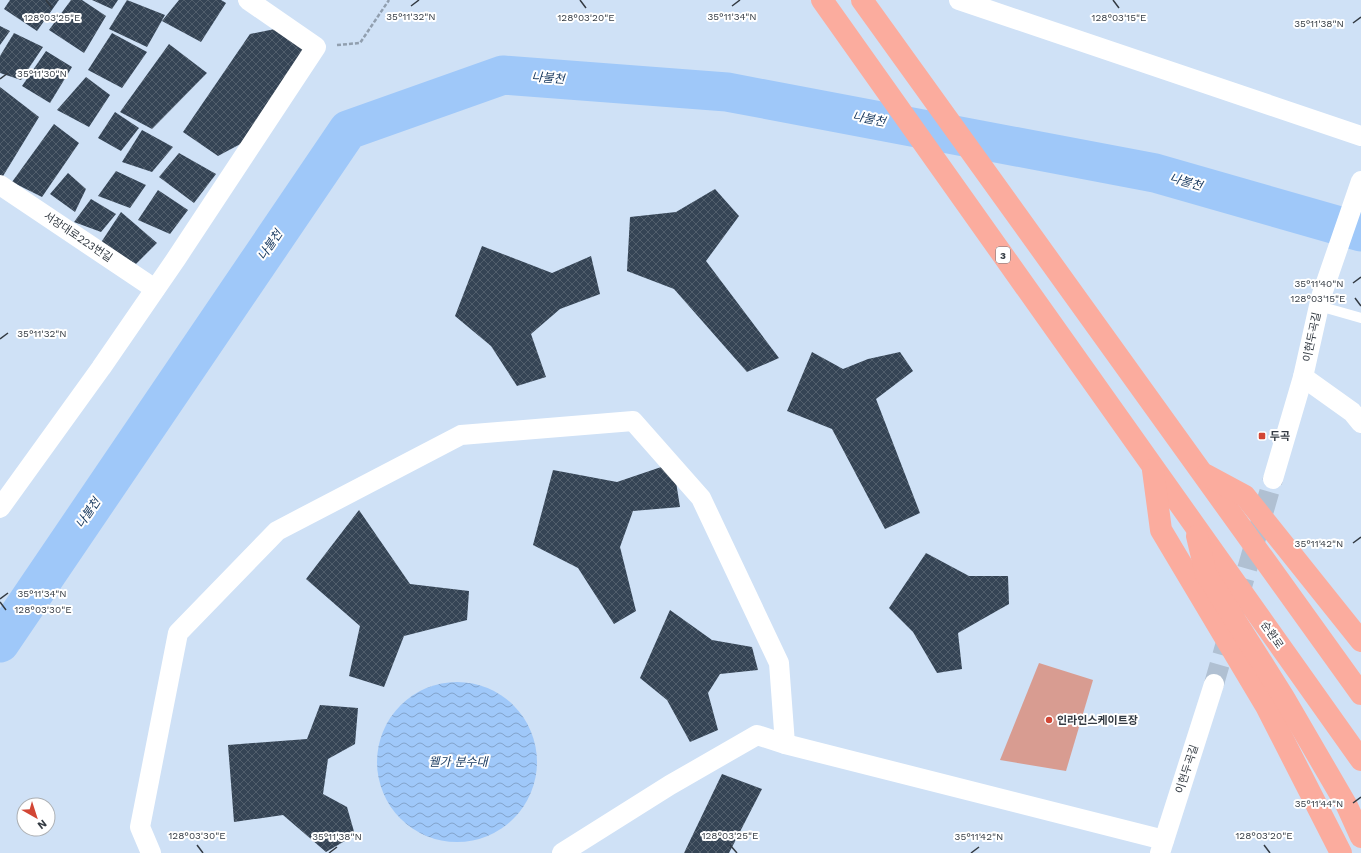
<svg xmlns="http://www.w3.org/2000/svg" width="1361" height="853" font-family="'Work Sans','Noto Sans KR',sans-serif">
  <defs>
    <pattern id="water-waves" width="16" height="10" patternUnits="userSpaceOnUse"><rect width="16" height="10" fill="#9fc8f9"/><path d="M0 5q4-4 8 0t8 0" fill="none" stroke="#82a3cb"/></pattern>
    <pattern id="building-cross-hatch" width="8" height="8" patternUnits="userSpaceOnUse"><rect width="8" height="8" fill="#354455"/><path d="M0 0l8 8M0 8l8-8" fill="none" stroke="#515e6c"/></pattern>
  </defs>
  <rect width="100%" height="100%" fill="#cfe1f6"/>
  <!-- green -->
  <polygon fill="#d89c91" points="1039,663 1093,680 1066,771 1000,760"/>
  <!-- water -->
  <circle fill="url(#water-waves)" cx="457" cy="762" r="80"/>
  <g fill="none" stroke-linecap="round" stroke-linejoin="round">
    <!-- river -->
    <polyline stroke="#9fc8f9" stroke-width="39" points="0,643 348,130 503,75 727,92 1155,173 1361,232"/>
  </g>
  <!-- building -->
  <g fill="url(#building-cross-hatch)">
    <polygon points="10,0 59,0 37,31 4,9"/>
    <polygon points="71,0 82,0 106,16 84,53 49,30"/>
    <polygon points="92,0 118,0 112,9"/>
    <polygon points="127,0 165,15 147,47 109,29"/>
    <polygon points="179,0 221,0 226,3 201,42 162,21"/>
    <polygon points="0,26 10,31 0,45"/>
    <polygon points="275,29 308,50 246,141 218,156 183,132 250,34"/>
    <polygon points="14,33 43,47 21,80 0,73 0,56"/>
    <polygon points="112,33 147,52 122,88 88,70"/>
    <polygon points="169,44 207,73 152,129 120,112"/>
    <polygon points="46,51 72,67 50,103 22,86"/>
    <polygon points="86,77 110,95 89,127 57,110"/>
    <polygon points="0,87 39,117 0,181"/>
    <polygon points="115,112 139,128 121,151 98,138"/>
    <polygon points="54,124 79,143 42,197 12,182"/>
    <polygon points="142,130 173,147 152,172 122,162"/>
    <polygon points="179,153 216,174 194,203 159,177"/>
    <polygon points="116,171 146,185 130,208 98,196"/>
    <polygon points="68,173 86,189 75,212 50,194"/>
    <polygon points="715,189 739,216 706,261 779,358 747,372 674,289 627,271 630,217 676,212"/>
    <polygon points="158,190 188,210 170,234 138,220"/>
    <polygon points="91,199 116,214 101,232 74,222"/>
    <polygon points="121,212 157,243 136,264 100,244"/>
    <polygon points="482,246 552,273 591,256 600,294 560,309 531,334 546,377 517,386 491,346 455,316"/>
    <polygon points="812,352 843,369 868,359 900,352 913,371 876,399 920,513 885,529 832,429 787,411"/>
    <polygon points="673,463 680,507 633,511 620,547 636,611 614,624 578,568 533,545 553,470 617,482"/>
    <polygon points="359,510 410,584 469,591 467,620 404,636 384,687 349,676 360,626 306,579"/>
    <polygon points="926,553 969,576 1008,576 1009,604 958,633 962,669 937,673 913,632 889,608"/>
    <polygon points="670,610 712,640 752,647 758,670 720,674 708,693 718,730 690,742 667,700 640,678"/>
    <polygon points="320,705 358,708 355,744 328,759 323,794 347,807 355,835 326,852 283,815 234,822 228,745 307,739"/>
    <polygon points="722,774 762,789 729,853 684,853"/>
  </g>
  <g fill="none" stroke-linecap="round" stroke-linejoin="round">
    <!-- street-tunnel -->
    <polyline stroke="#b0c0d2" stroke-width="20" stroke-dasharray="20 10" stroke-linecap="butt" points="1214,684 1273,479"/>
    <!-- path -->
    <polyline stroke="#919faf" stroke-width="2.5" stroke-dasharray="4 2" stroke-linecap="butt" points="337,45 360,43 389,0"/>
    <!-- lane -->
    <polyline stroke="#fff" stroke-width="10" points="1319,306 1361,318"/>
    <!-- street -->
    <g stroke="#fff" stroke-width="20">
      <polyline points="959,0 1361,136"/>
      <polyline points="0,185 155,289"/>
      <polyline points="1303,377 1352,412 1361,423"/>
      <polyline points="1273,479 1303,377 1321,297 1361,181"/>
      <polyline points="0,508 101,368 176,259 316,47 248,0"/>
      <polyline points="151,853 140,827 178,633 277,531 461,435 633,421 701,498 779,663 785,744"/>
      <polyline points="562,853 670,785 757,735 785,744 1164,840"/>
      <polyline points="1160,853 1214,684"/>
    </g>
    <!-- highway -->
    <g stroke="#fbac9e" stroke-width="22">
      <polyline points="822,0 1361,760"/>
      <polyline points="862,0 1361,694"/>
      <polyline points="1153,470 1161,530 1266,706 1341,853"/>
      <polyline points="1206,475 1245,496 1361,641"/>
      <polyline points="1197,536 1206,574 1283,696 1347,806 1361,837"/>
    </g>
  </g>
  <!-- ticks -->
  <path fill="none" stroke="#333a42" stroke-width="1.5" d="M46,0L52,8M580,0L586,8M1113,0L1119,8M411,6L419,0M732,6L740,0M1353,23L1361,17M0,79L8,73M1353,283L1361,277M1355,298L1361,306M0,339L8,333M1353,543L1361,537M0,599L8,593M0,602L6,610M1353,803L1361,797M197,845L203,853M730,845L737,853M1264,845L1270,853M329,853L337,847M971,853L979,847"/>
  <!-- markers -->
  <g fill="#d24635" stroke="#fff" stroke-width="1.5">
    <rect x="1258" y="432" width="8" height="8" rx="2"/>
    <circle cx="1049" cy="720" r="4"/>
  </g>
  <g text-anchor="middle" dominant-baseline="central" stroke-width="4" stroke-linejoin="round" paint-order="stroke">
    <!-- shield labels -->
    <rect fill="#fff" stroke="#70757b" stroke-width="1" x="996" y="247" width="14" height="16" rx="3"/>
    <g font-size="10" font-weight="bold" fill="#333a42">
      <text x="1003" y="255">3</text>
    </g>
    <!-- street labels -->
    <g font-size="11" fill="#333a42" stroke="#fff">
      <text transform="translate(78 237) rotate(34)">서장대로223번길</text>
      <text transform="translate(1312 337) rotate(-78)">이현두곡길</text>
      <text transform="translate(1272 635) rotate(55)">순환로</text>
      <text transform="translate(1187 769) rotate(-72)">이현두곡길</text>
    </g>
    <!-- poi labels -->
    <g font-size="11" font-weight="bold" fill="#333a42" stroke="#fff" text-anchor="start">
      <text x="1270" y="436">두곡</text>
      <text x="1057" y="720">인라인스케이트장</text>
    </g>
    <!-- water labels -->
    <g font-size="12" font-style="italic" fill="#12345b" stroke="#fff">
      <text transform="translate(548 78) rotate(4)">나불천</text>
      <text transform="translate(869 119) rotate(11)">나불천</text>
      <text transform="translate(1186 182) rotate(16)">나불천</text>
      <text transform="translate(270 245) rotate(-56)">나불천</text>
      <text transform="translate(88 513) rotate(-56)">나불천</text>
      <text x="458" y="762">웰가 분수대</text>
    </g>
  </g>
  <g font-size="10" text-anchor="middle" fill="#333a42" stroke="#fff" stroke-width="4" stroke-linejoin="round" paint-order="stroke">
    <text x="411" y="20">35°11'32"N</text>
    <text x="732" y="20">35°11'34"N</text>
    <text x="52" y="21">128°03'25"E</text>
    <text x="586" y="21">128°03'20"E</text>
    <text x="1119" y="21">128°03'15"E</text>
    <text x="1319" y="27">35°11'38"N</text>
    <text x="42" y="77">35°11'30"N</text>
    <text x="1319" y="287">35°11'40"N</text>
    <text x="1318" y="302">128°03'15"E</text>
    <text x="42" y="337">35°11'32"N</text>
    <text x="1319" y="547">35°11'42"N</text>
    <text x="42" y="597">35°11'34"N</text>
    <text x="43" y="613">128°03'30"E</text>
    <text x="1319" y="807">35°11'44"N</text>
    <text x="197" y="839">128°03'30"E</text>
    <text x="730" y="839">128°03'25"E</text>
    <text x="1264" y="839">128°03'20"E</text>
    <text x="337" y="840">35°11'38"N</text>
    <text x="979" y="840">35°11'42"N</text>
  </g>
  <!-- north arrow -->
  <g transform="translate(36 817) rotate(141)"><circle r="19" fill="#ffffff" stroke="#adb0b3"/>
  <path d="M0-3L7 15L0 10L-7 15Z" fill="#d24635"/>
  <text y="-6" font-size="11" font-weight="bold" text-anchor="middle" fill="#333a42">N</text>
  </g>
</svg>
